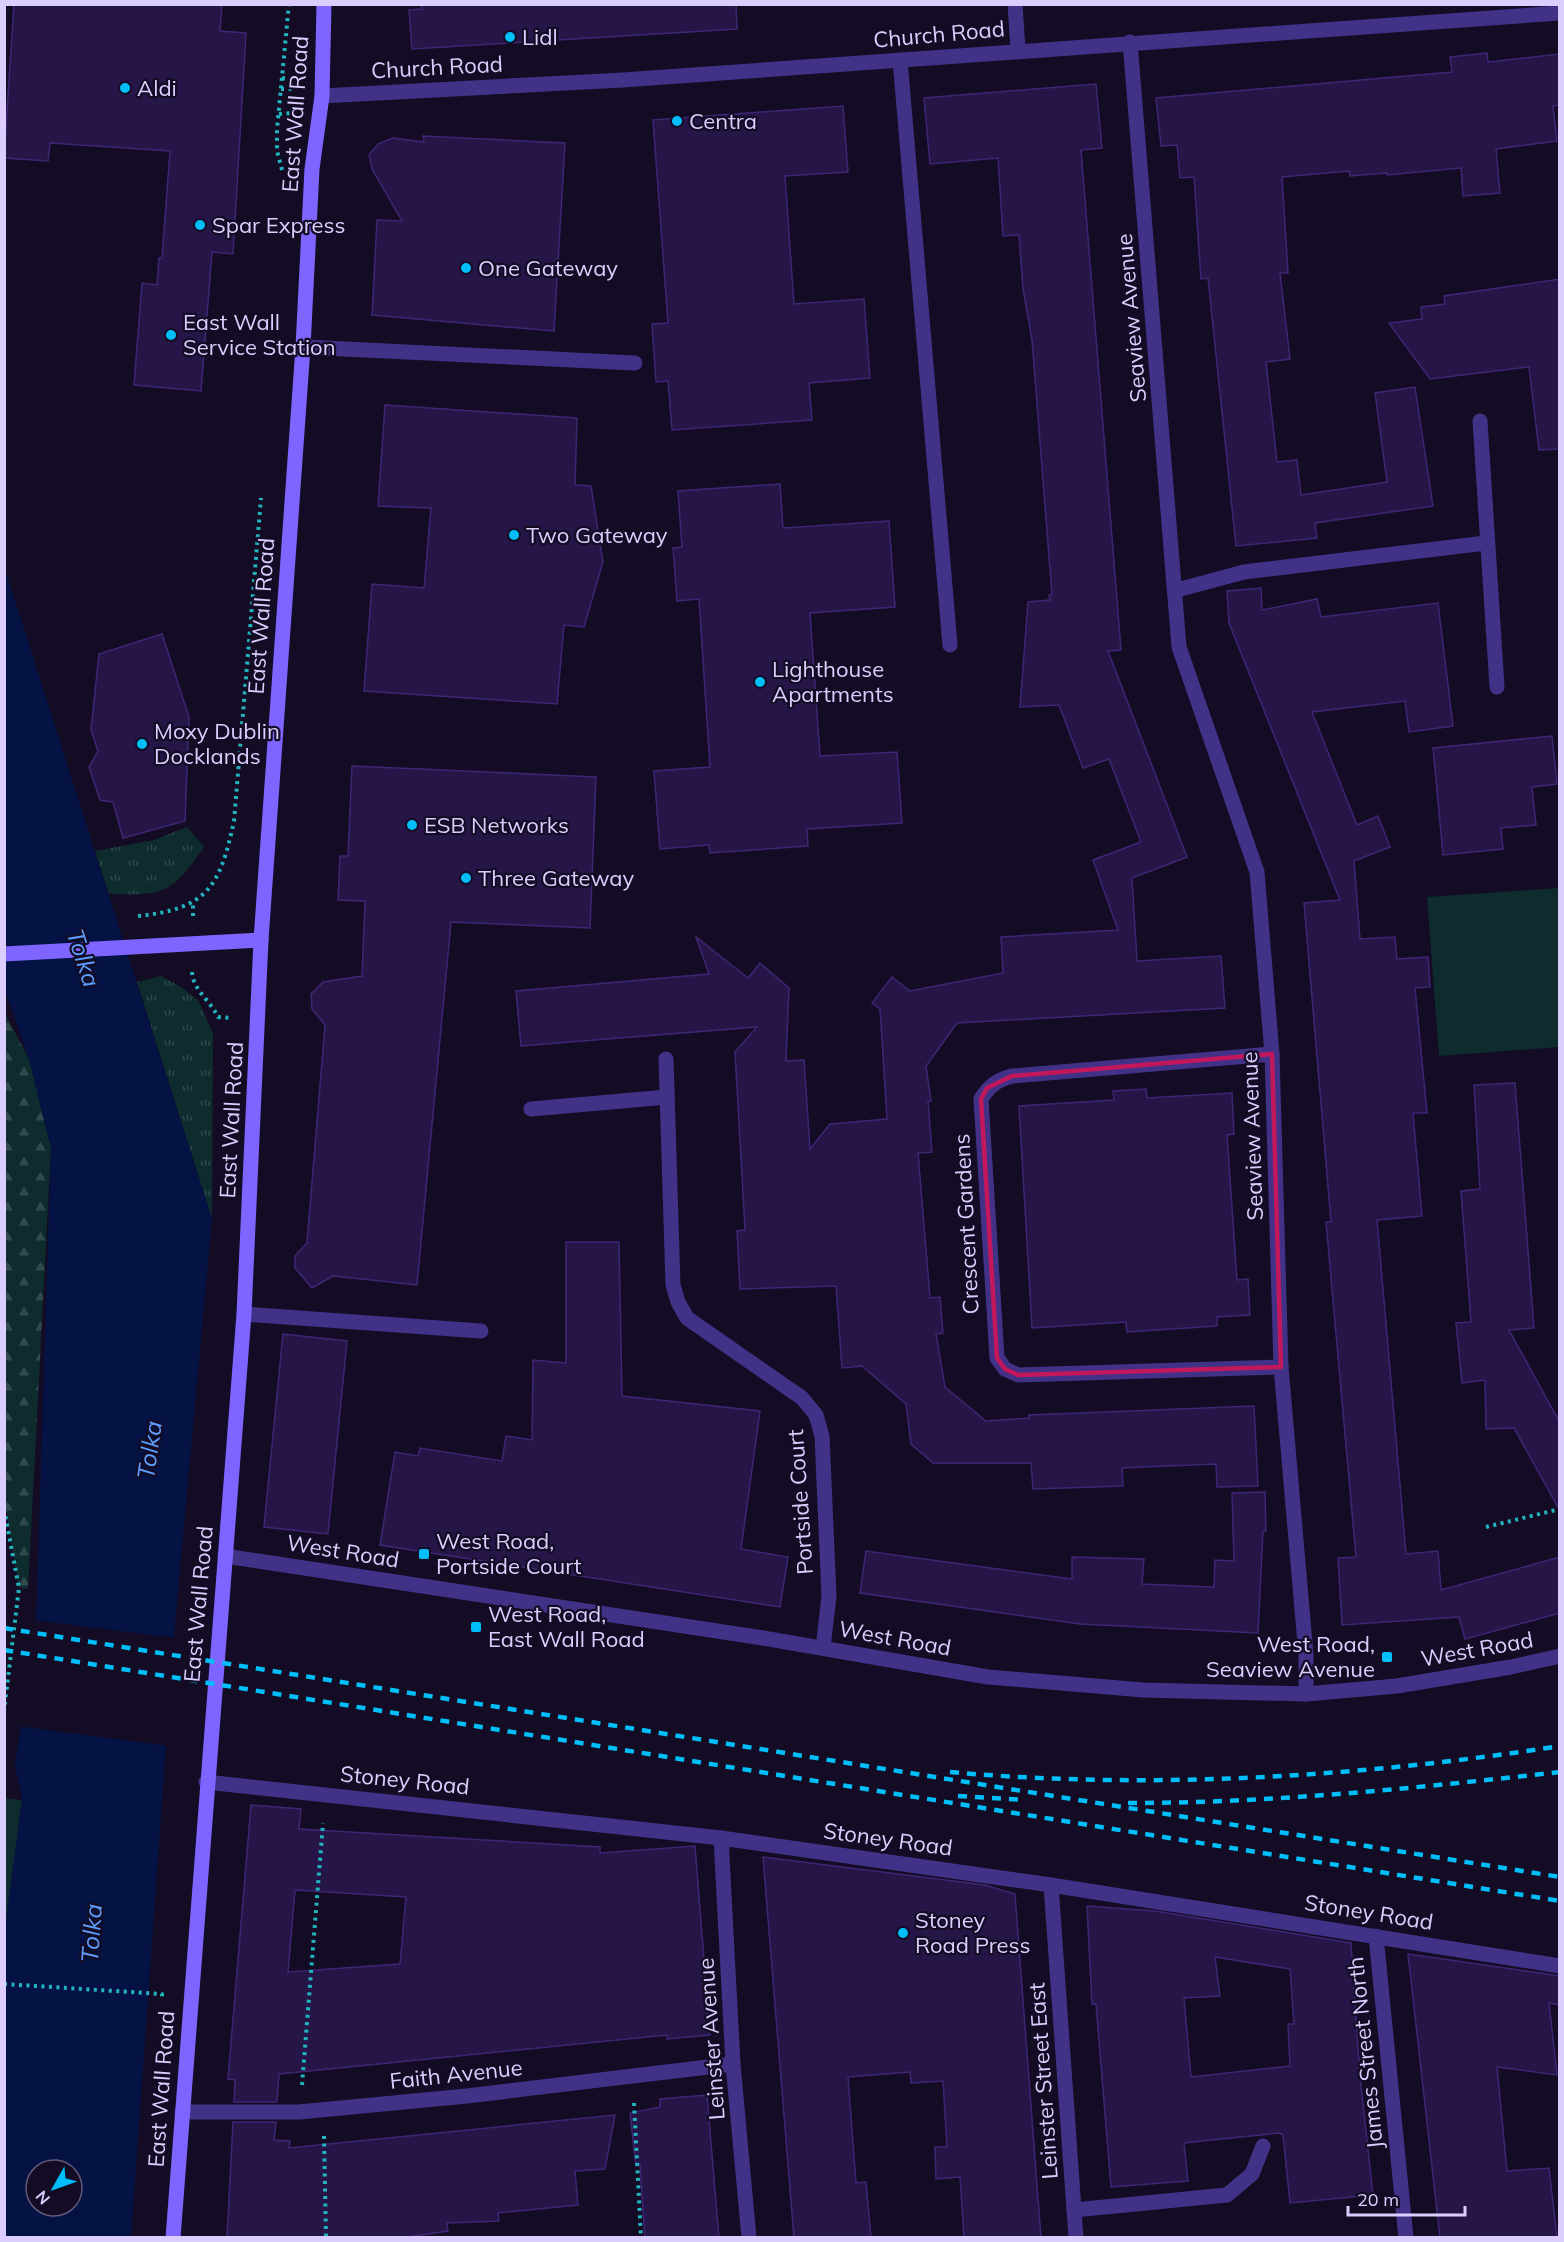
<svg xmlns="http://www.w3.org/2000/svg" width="1564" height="2242" font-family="Mulish,sans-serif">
  <defs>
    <pattern id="grass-tufts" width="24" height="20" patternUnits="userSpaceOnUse" patternTransform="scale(1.5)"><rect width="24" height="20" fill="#0e2b2e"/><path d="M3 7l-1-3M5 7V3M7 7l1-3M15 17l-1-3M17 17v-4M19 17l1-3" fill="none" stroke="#30494d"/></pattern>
    <pattern id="forest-firs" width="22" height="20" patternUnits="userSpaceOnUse" patternTransform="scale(1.5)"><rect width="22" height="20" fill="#0e2b2e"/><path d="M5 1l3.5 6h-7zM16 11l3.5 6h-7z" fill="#30494d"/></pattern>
  </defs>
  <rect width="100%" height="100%" fill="#130c24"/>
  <!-- grass -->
  <g fill="url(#grass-tufts)">
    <path d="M187,827L204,847C172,893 166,896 109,894L95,851L154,840Z"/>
    <polygon points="161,976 178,985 198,1000 213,1033 212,1219 137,982"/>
  </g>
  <!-- forest -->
  <polygon fill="url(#forest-firs)" points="4,1011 29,1059 51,1148 28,1589 19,1588 5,1504"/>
  <!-- park -->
  <g fill="#0e2b2e">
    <polygon points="1559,888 1559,1047 1439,1056 1427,897"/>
    <polygon points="5,1798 22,1800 5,1934"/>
  </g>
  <!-- water -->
  <path fill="#041344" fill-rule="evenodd" d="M4,566L212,1219L173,1646L131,2237H5L4,1934L22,1800L15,1765L36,1624L51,1148L29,1059L5,990ZM36,2170H72V2206H36Z"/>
  <!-- pier -->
  <polygon fill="#130c24" points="33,1620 176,1638 169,1746 17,1726"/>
  <!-- building -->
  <g fill="#261647" stroke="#402575" stroke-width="1.5" fill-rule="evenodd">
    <polygon points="14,4 222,4 220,31 246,33 233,254 212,252 201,391 134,385 142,283 157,285 159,258 162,258 170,151 50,143 48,161 4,158"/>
    <polygon points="421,4 736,4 737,29 412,49 409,10 422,9"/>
    <polygon points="1487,53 1488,62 1560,54 1560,105 1553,106 1557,141 1496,149 1500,193 1463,196 1461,168 1387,175 1387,173 1350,176 1349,171 1282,177 1288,273 1280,273 1290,359 1266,362 1277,462 1297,460 1301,495 1387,482 1375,393 1415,387 1433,506 1315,523 1317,538 1236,546 1208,278 1201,279 1194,177 1180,178 1177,145 1161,146 1156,98 1452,72 1450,57"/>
    <polygon points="1096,84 1102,148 1081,150 1121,650 1108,651 1187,857 1132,878 1137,961 1221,956 1225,1008 957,1023 926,1066 931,1101 928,1101 932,1152 918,1153 930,1298 940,1297 943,1333 936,1334 945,1387 986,1421 1029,1418 1029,1415 1254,1406 1258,1486 1217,1487 1216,1464 1122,1468 1123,1486 1033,1489 1031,1463 933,1463 911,1444 906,1404 862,1366 842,1368 836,1286 740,1289 737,1231 745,1230 735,1052 757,1027 521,1046 516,991 709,974 696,937 748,978 760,963 789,988 786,1061 804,1060 810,1149 830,1124 887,1119 880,1009 872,1003 892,977 910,991 1003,973 1001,937 1118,930 1093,860 1141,842 1109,759 1083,768 1059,705 1020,707 1028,602 1050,600 1049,595 1052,595 1032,340 1023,289 1019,235 1003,236 998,158 930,164 924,98"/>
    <polygon points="843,106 848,172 785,176 794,304 864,299 870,378 809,383 812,420 672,430 668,381 656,382 652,324 668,323 653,120"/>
    <polygon points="423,136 565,143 554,331 372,315 377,220 402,221 372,169 369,155 378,144 393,138 424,142"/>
    <polygon points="1560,279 1560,449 1539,450 1529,367 1430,379 1389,323 1422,319 1421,307 1445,304 1444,296"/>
    <polygon points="385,405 577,418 575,485 591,486 603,562 584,627 564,625 557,704 364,691 372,584 424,588 431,508 378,506"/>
    <polygon points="780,484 783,528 889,521 895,607 810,613 820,756 897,752 902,823 807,829 808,846 710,853 709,845 660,849 654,771 710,767 699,599 677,601 673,548 682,547 678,491"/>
    <polygon points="1261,588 1262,610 1317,599 1321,617 1438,603 1453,726 1409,732 1405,701 1312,712 1357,825 1378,816 1390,847 1354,861 1360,939 1395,937 1397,959 1428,957 1430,987 1415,988 1427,1113 1413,1113 1422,1216 1377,1220 1406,1554 1438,1551 1441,1590 1560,1557 1560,1613 1465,1639 1459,1617 1342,1625 1338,1558 1356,1557 1326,1222 1331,1222 1304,903 1340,900 1229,623 1227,591"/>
    <polygon points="162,634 189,717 185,821 123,838 113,802 100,800 89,767 98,751 91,730 99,654"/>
    <polygon points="1552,736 1557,784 1532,787 1536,825 1501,828 1503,849 1443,855 1433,748"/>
    <polygon points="352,766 596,777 590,928 451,922 417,1285 333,1276 312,1288 295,1268 295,1256 307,1243 325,1025 312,1009 311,994 323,982 362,976 365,901 338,900 340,856 348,856"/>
    <polygon points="1515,1083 1534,1328 1509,1330 1560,1423 1560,1511 1514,1428 1486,1429 1485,1380 1462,1383 1456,1323 1471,1322 1461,1191 1480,1189 1474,1085"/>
    <polygon points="1146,1089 1147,1098 1232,1093 1234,1134 1227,1135 1237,1280 1248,1279 1250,1315 1217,1317 1217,1326 1127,1332 1126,1322 1032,1328 1019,1106 1114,1100 1113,1091"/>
    <polygon points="566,1242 619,1242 622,1396 760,1411 741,1549 788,1557 780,1607 380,1545 395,1452 418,1456 420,1448 502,1461 506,1436 532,1440 533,1360 566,1363"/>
    <polygon points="283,1334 347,1341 328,1534 264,1527"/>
    <polygon points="1265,1492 1266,1531 1263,1531 1258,1633 1080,1624 860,1593 866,1551 1072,1579 1072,1557 1144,1559 1142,1584 1214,1587 1215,1560 1234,1561 1232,1493"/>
    <path d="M251,1805L301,1809L299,1829L600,1847V1853L695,1846L710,2035L667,2039V2035L279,2074L277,2102H234L235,2080L228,2079ZM295,1890L406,1897L400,1964L288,1972Z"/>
    <polygon points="763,1857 985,1885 1015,1894 1041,2238 964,2238 960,2177 936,2179 935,2147 947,2147 943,2081 911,2083 910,2072 848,2077 856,2183 866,2182 871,2238 794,2238"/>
    <path d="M1087,1906L1155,1911L1351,1943L1360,2076L1373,2195L1290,2203L1283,2135L1279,2133L1184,2143L1188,2181L1111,2187L1096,2004H1092ZM1215,1957L1290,1969L1294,2024H1288L1290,2066L1191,2077L1184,1998L1220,1996Z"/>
    <polygon points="1408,1954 1560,1976 1560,2005 1549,2003 1557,2075 1497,2067 1507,2171 1549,2168 1557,2238 1440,2238"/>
    <polygon points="707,2095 719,2238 645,2238 640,2165 636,2166 630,2113 660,2107 660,2099"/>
    <polygon points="615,2115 605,2169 575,2171 578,2205 498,2213 499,2221 447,2223 448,2231 401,2238 227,2238 233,2122 276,2122 274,2140 290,2141 289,2148"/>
  </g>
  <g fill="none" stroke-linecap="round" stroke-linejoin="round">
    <!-- path -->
    <g stroke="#22b4c0" stroke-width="4" stroke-dasharray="3 4.5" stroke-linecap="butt">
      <polyline points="282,78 296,80"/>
      <polyline points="281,89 290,89 294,85"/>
      <polyline points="279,114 293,113"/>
      <polyline points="282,170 277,151 277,129 289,4"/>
      <path d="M138,916C208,909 220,886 234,821L261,498"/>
      <polyline points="193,916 193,902"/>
      <path d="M192,972C193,990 210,1000 218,1017L232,1018"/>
      <polyline points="4,1509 19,1588 4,1711"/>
      <polyline points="1486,1527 1560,1509"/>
      <polyline points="4,1984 162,1994 162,1997"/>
      <polyline points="302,2085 323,1823"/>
      <polyline points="634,2103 641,2238"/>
      <polyline points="324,2136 326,2238"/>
    </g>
    <!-- lane -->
    <g stroke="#413288" stroke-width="15">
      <polyline points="900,60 950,645"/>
      <polyline points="303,347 635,363"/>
      <polyline points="244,1314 481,1331"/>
      <polyline points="1074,2210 1227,2195 1252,2174 1263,2146"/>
    </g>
    <!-- street -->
    <g stroke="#413288" stroke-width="15">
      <polyline points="1015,4 1018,50"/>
      <polyline points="1130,42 1179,647 1257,872 1272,1054 1281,1367 1306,1655 1306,1694"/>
      <polyline points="322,96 623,80 1560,13"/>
      <polyline points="1480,421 1497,687"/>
      <polyline points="1177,590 1244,572 1486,543"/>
      <path d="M1272,1054L1012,1076C997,1080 989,1086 981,1099L997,1358L1005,1369L1018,1375L1281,1367"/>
      <polyline points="666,1059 673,1285 678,1302 687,1318 802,1398 816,1415 822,1436 829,1596 823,1648"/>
      <polyline points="531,1109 667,1097"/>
      <polyline points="225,1556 763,1638 988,1677 1143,1690 1306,1694 1397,1686 1511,1667 1560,1656"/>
      <polyline points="206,1782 721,1838 1051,1885 1560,1966"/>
      <polyline points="721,1838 733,2064 749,2238"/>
      <polyline points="1051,1885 1076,2238"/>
      <polyline points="1376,1936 1406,2238"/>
      <polyline points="182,2112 299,2112 467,2096 733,2064"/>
    </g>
    <!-- secondary -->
    <g stroke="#7e65ff" stroke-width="15">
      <polyline points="4,954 261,940"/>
      <polyline points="173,2238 244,1314 261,940 303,347 312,169 322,96 324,4"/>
    </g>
    <!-- rail -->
    <g stroke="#00bef9" stroke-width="4.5" stroke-dasharray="9 8" stroke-linecap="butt">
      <polyline points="4,1628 1560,1877"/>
      <polyline points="4,1650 1560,1901"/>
      <path d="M950,1772C1152,1790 1360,1777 1560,1746"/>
      <polyline points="958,1796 1026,1800"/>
      <path d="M1128,1803C1273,1803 1416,1788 1560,1772"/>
    </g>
  </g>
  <!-- marked area -->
  <path fill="none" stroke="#c2185b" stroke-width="4.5" stroke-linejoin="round" d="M1272,1054L1281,1367L1018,1375L1005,1369L997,1358L981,1099L987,1088L1012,1076Z"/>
  <!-- markers -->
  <g fill="#00bef9" stroke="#130c24" stroke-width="2">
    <circle cx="510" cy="37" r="6"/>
    <circle cx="125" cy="88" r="6"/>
    <circle cx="677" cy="121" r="6"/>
    <circle cx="200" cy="225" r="6"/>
    <circle cx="466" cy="268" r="6"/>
    <circle cx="171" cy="335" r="6"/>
    <circle cx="514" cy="535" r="6"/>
    <circle cx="760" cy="682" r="6"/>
    <circle cx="142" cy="744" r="6"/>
    <circle cx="412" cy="825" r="6"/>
    <circle cx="466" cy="878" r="6"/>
    <rect x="418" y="1548" width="12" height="12" rx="3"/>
    <rect x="470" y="1621" width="12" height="12" rx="3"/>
    <rect x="1381" y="1651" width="12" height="12" rx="3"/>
    <circle cx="903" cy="1933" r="6"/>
  </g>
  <g text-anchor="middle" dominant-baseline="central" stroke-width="4.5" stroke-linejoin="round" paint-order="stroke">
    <!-- street labels -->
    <g font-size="22" fill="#dbceff" stroke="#130c24">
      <text transform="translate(939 34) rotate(-5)">Church Road</text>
      <text transform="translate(437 67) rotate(-3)">Church Road</text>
      <text transform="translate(295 114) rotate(-86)">East Wall Road</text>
      <text transform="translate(1131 318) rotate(-95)">Seaview Avenue</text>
      <text transform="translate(261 616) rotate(-86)">East Wall Road</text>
      <text transform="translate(231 1120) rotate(-87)">East Wall Road</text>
      <text transform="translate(1252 1136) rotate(-92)">Seaview Avenue</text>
      <text transform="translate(966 1224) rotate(-93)">Crescent Gardens</text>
      <text transform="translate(800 1502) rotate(-94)">Portside Court</text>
      <text transform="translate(343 1551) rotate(9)">West Road</text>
      <text transform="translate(198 1604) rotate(-85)">East Wall Road</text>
      <text transform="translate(895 1638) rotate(10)">West Road</text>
      <text transform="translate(1477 1649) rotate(-10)">West Road</text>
      <text transform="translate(405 1780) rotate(6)">Stoney Road</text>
      <text transform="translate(888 1839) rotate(8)">Stoney Road</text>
      <text transform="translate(1369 1912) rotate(9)">Stoney Road</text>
      <text transform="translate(711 2039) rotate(-94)">Leinster Avenue</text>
      <text transform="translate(1365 2053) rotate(-96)">James Street North</text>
      <text transform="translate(456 2074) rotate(-6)">Faith Avenue</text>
      <text transform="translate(1043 2081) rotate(-94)">Leinster Street East</text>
      <text transform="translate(161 2089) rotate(-86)">East Wall Road</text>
    </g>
    <!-- poi labels -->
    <g font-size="22" fill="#dbceff" stroke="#130c24" text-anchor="start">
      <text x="522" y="37">Lidl</text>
      <text x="137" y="88">Aldi</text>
      <text x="689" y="121">Centra</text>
      <text x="212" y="225">Spar Express</text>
      <text x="478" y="268">One Gateway</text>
      <text x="183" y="322">East Wall<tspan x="183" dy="25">Service Station</tspan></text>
      <text x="526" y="535">Two Gateway</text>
      <text x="772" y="669">Lighthouse<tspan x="772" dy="25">Apartments</tspan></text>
      <text x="154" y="731">Moxy Dublin<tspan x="154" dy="25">Docklands</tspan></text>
      <text x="424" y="825">ESB Networks</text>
      <text x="478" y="878">Three Gateway</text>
      <text x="436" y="1541">West Road,<tspan x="436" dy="25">Portside Court</tspan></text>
      <text x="488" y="1614">West Road,<tspan x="488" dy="25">East Wall Road</tspan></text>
      <text x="1375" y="1644" text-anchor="end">West Road,<tspan x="1375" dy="25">Seaview Avenue</tspan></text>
      <text x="915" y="1920">Stoney<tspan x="915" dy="25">Road Press</tspan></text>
    </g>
    <!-- water labels -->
    <g font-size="24" font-style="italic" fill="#5c9dff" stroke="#130c24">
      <text transform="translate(84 958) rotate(72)">Tolka</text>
      <text transform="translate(149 1450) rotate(-82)">Tolka</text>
      <text transform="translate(91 1933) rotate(-86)">Tolka</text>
    </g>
  </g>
  <!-- border -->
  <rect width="1564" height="2242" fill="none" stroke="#dbceff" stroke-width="12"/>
  <!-- north arrow -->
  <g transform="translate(54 2188) rotate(230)"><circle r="28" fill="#130c24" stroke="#635a7c" stroke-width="1.5"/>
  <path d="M0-4.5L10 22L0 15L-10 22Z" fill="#00bef9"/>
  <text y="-9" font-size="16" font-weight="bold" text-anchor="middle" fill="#dbceff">N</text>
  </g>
  <!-- scale -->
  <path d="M1348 2206v9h117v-9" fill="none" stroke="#dbceff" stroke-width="3"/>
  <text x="1357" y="2206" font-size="18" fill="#dbceff" stroke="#130c24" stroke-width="4.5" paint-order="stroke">20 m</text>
</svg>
